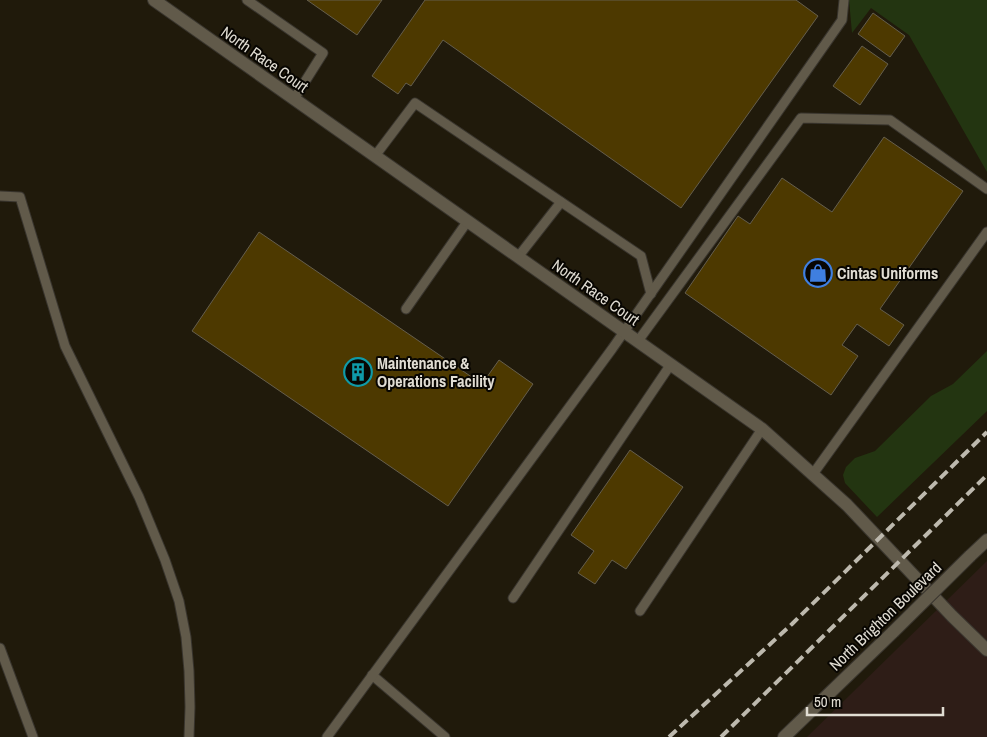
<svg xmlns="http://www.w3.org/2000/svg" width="987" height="737" font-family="'Archivo Narrow',sans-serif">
  <rect width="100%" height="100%" fill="#201a0b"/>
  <!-- industrial -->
  <polygon fill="#2e1d17" points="987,561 987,737 807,737"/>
  <!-- green -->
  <g fill="#233511">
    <polygon points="849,0 987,0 987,172 909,35 871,8 852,33"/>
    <polygon points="987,351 987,411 877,517 845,483 843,475 846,467 855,458 875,451 931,396 953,384"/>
  </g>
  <!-- building -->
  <g fill="#4d3900" stroke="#655e4d">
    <polygon points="307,0 382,0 357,35"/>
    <polygon points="425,0 796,0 818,16 681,208 443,40 411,86 406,83 398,94 372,76"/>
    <polygon points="873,13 905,36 890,57 858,34"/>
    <polygon points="862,46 888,64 860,105 833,86"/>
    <polygon points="884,137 963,191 880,309 904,325 889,346 857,324 842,345 858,356 831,395 685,293 738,216 750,224 782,178 832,212"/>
    <polygon points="259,232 482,384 499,360 533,384 448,506 192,331"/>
    <polygon points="630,450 683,487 626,569 612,560 595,584 578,573 594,551 571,535"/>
  </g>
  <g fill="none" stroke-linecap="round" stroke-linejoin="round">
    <defs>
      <g id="lane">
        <polyline points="247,0 323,53 294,99"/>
        <polyline points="375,156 415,103 641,256 651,294"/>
        <polyline points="0,196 20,197 65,346 139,497 165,560 179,601 186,637 189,671 190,707 189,737"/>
        <polyline points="518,257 561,202"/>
        <polyline points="406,309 467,222"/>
        <polyline points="638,341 801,118 890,120 987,189"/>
        <polyline points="813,474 987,232"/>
        <polyline points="513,598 671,364"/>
        <polyline points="640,611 762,429"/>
        <polyline points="0,648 33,737"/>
        <polyline points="372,675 445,737"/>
        <polyline points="327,737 612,349 842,20 844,0"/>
      </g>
      <g id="secondary">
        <polyline points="154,0 762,429 847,505 952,616 987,650"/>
        <polyline points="970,556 987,540"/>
        <polyline points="784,737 893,632"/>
      </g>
    </defs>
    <!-- lane casing -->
    <use href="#lane" stroke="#39352e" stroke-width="11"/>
    <!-- secondary casing -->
    <use href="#secondary" stroke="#39352e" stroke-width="14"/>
    <!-- lane -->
    <use href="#lane" stroke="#615a4a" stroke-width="9"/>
    <!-- secondary -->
    <use href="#secondary" stroke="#615a4a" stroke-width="12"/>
    <!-- rail -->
    <g stroke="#bdb9ae" stroke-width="4" stroke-dasharray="10 5" stroke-linecap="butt">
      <polyline points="669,737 792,624 987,432"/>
      <polyline points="721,737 987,475"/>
    </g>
    <defs>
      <polyline id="secondary-bridge" points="893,632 970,556"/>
    </defs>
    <!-- secondary-bridge casing -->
    <use href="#secondary-bridge" stroke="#39352e" stroke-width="14" stroke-linecap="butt"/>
    <!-- secondary-bridge -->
    <use href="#secondary-bridge" stroke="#615a4a" stroke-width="12"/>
  </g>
  <!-- icons -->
  <defs>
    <symbol id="shop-ring" viewBox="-11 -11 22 22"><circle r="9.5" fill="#080602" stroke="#3f7fe0" stroke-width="1.5"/><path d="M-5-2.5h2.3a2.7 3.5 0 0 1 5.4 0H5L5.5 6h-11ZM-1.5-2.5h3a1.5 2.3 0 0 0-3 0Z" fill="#3f7fe0"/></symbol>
    <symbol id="building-ring" viewBox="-11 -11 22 22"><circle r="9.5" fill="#080602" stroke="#0f9aa8" stroke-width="1.5"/><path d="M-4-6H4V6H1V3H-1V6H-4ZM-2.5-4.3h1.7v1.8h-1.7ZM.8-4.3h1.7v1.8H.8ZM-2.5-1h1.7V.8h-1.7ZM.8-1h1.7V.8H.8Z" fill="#0f9aa8"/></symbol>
  </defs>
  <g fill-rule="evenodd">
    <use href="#shop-ring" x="802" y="257" width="32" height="32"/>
    <use href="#building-ring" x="342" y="356" width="32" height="32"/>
  </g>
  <g text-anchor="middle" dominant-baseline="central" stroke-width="4" stroke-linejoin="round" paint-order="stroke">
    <!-- street labels -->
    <g font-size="16" fill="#e1ddd3" stroke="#080602">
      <text transform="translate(265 59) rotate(35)">North Race Court</text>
      <text transform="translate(596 292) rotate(35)">North Race Court</text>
      <text transform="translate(885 616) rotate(-44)">North Brighton Boulevard</text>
    </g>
    <!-- poi labels -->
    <g font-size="16" font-weight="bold" fill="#e1ddd3" stroke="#080602" text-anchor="start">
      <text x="837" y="273">Cintas Uniforms</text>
      <text x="377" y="363">Maintenance &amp;<tspan x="377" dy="18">Operations Facility</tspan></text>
    </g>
  </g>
  <!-- scale -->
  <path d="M807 707v8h136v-8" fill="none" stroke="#e1ddd3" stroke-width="2.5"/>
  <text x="814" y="707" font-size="15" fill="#e1ddd3" stroke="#080602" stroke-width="4" paint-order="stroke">50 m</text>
</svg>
